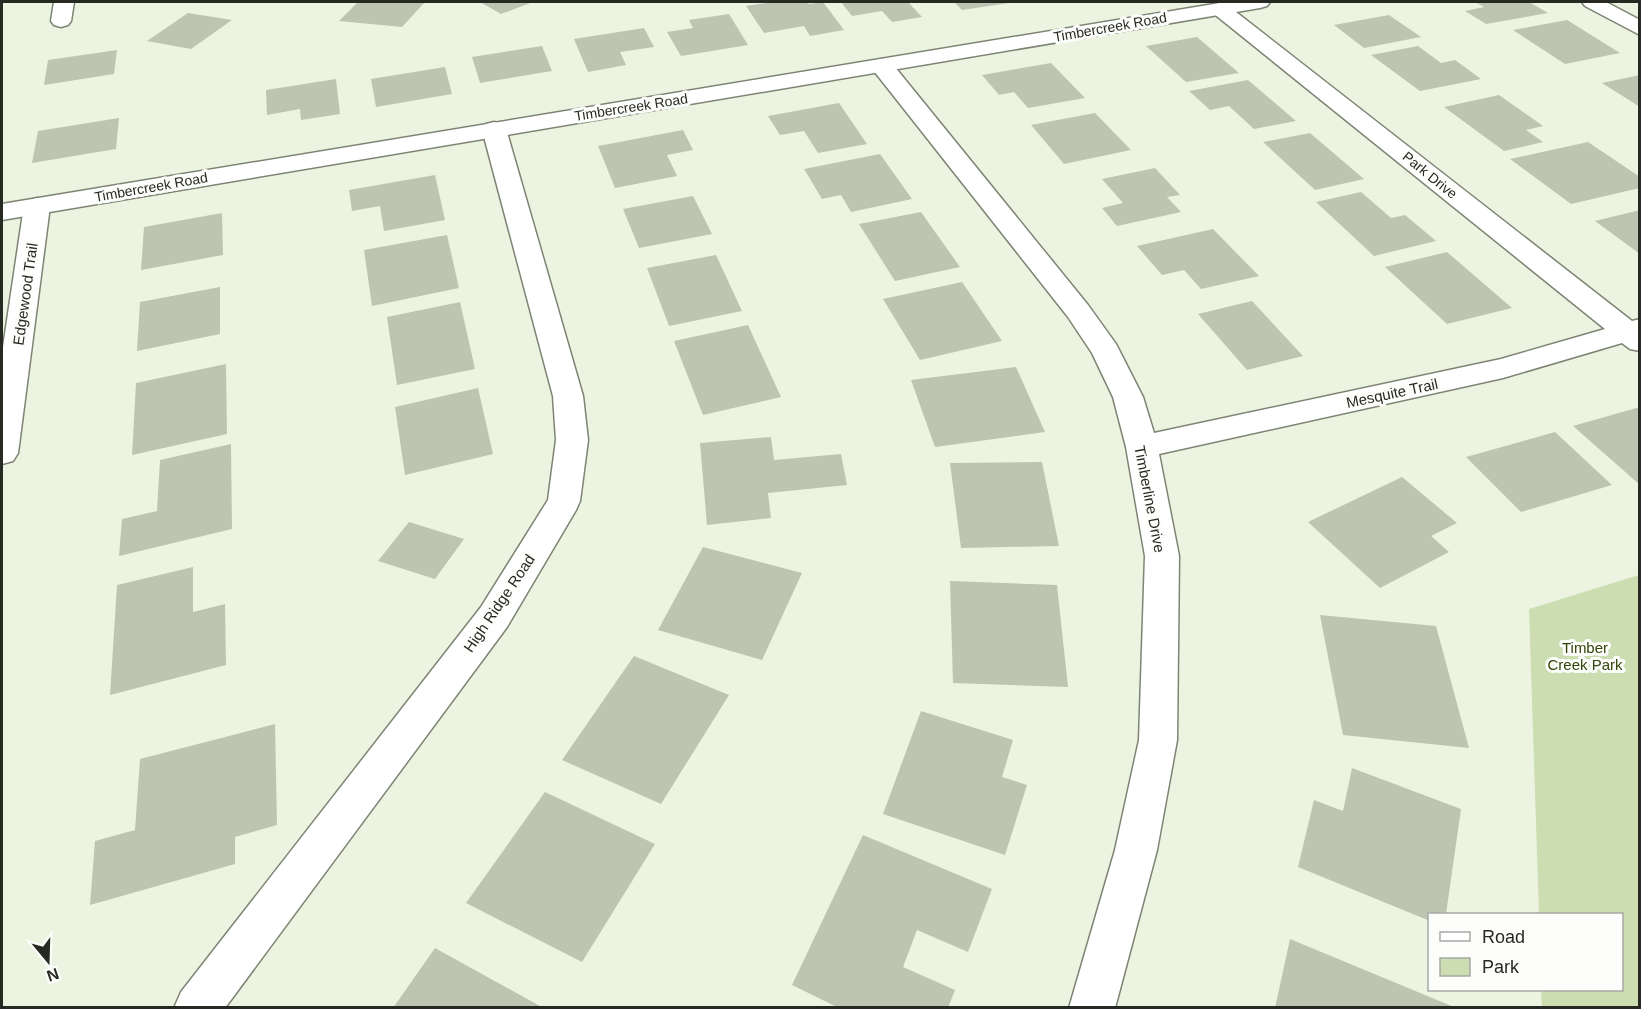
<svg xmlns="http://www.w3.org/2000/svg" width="1641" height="1009" font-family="Helvetica,sans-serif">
  <rect width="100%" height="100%" fill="#ecf4e1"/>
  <!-- green -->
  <polygon fill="#cbddb1" points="1639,575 1639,1007 1542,1007 1541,990 1622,990 1622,914 1539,914 1529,609"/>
  <!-- building -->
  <g fill="#bdc4b2">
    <polygon points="358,2 425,2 402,27 339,21"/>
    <polygon points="480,2 533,2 501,14"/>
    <polygon points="773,2 807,2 809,4 823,2 844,30 810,36 804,26 764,33 746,6"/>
    <polygon points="841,2 908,2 922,17 892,22 882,11 852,16"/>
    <polygon points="954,2 1009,2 1009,3 962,10"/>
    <polygon points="1475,2 1529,2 1548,13 1486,24 1465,11 1484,7"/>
    <polygon points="188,13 232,20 191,49 147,41"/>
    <polygon points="729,14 748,45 681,56 667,32 693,28 689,20"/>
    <polygon points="1389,15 1421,37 1364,48 1334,25"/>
    <polygon points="1567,20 1620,53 1565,64 1513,30"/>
    <polygon points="644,28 654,47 620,52 626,65 588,72 574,39"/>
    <polygon points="1197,37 1239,73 1186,82 1146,46"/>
    <polygon points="542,46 552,71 480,83 472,57"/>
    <polygon points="1418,46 1441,63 1455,60 1481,79 1420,91 1371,55"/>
    <polygon points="117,50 114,74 44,85 48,60"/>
    <polygon points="1051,63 1085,98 1028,108 1014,92 999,95 982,75"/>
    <polygon points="445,67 452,94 376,107 371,79"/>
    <polygon points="1640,75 1640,107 1602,83"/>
    <polygon points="336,79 340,114 301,120 300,109 267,115 266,90"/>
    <polygon points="1248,80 1296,121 1254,129 1229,106 1210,110 1189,91"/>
    <polygon points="1499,95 1543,126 1526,130 1543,142 1504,151 1444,107"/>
    <polygon points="839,103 867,144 818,153 804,131 780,135 768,116"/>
    <polygon points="1095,113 1131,150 1064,164 1031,125"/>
    <polygon points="119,118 116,149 32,163 38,131"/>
    <polygon points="683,130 693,150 667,155 677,176 615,188 598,146"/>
    <polygon points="1310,133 1364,179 1315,190 1263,142"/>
    <polygon points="1588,142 1640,177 1640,188 1571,204 1510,159"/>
    <polygon points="880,154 912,199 851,212 841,195 822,199 804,169"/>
    <polygon points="1155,168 1180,195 1167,197 1181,212 1117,226 1102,208 1123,203 1102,179"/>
    <polygon points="435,175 445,220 384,231 380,206 352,211 349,190"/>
    <polygon points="1361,192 1391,218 1405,215 1436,241 1374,256 1316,202"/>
    <polygon points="693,196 712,234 639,248 623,209"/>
    <polygon points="1640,210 1640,254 1595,221"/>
    <polygon points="921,212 960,267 895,281 859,224"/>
    <polygon points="222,213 223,255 141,270 144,227"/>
    <polygon points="1213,229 1259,276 1201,289 1184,270 1162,275 1137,246"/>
    <polygon points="447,235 459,288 372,306 364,250"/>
    <polygon points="1447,252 1512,308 1447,324 1385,267"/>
    <polygon points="716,255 742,311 669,326 647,268"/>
    <polygon points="962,282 1002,341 920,360 883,299"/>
    <polygon points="220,287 220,334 137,351 140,302"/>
    <polygon points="1252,301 1303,356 1247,370 1198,314"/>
    <polygon points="460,302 475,369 397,385 387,317"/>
    <polygon points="748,325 781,397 703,415 674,341"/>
    <polygon points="226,364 227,434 132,455 136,383"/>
    <polygon points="1016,367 1045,432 935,447 911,380"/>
    <polygon points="478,388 493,454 405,475 395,407"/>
    <polygon points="1640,407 1640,485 1573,426"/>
    <polygon points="1555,432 1612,485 1521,512 1466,457"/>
    <polygon points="771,437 774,460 841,454 847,485 768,493 771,518 707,525 700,443"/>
    <polygon points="231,444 232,529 119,556 122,519 157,511 160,460"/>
    <polygon points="1042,462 1059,546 961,548 950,463"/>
    <polygon points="1402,477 1457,523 1431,536 1449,552 1380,588 1308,522"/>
    <polygon points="409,522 464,539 435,579 378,561"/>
    <polygon points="703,547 802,573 762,660 658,630"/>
    <polygon points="193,567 193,612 225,604 226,665 110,695 117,585"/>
    <polygon points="950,581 1057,585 1068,687 953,683"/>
    <polygon points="1320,615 1436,626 1469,748 1343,735"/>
    <polygon points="634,656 729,695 661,804 562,760"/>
    <polygon points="921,711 1013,740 1002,777 1027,785 1005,855 883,814"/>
    <polygon points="275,724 277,825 235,837 235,864 90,905 95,841 135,830 140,759"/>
    <polygon points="1352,768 1461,809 1446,914 1430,914 1430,921 1298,867 1314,800 1343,811"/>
    <polygon points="545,792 655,844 582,962 466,903"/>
    <polygon points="863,835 992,889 968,952 917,930 903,967 955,990 948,1008 839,1008 792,985"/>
    <polygon points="1290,939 1454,1007 1454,1008 1275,1008"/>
    <polygon points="435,948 540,1006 393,1008"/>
  </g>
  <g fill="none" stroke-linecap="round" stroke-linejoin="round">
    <defs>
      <g id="street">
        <polygon points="54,2 74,2 71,21 68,25 61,27 54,25 51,21"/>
        <polygon points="1582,2 1606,2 1640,20 1640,35 1585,6"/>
        <polygon points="1220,3 1227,5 1632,321 1640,319 1640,351 1630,349 1622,343 1503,378 1159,454 1179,556 1177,740 1157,850 1115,1008 1069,1008 1115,850 1139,740 1145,556 1126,447 1113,397 1092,353 1068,317 874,71 871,66 874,61 882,59 890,61 1088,305 1116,344 1143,397 1154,433 1501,359 1605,329 1213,13 1210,9 1213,5"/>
        <polygon points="494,122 502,124 506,129 583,396 588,440 580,501 576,510 507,627 225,1008 174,1008 181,992 481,607 548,500 556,440 553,396 482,129 486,124"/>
        <polygon points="37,198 46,201 50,206 18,453 13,461 2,464 2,354 24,206 28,201"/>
      </g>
      <polygon id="secondary" points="1226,2 1270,2 1267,6 1260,8 2,220 2,204"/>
    </defs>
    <!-- street casing -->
    <use href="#street" stroke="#7e8474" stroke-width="3"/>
    <!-- secondary casing -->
    <use href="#secondary" stroke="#7e8474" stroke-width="3"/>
    <!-- street -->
    <use href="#street" fill="#fff" fill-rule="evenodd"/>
    <!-- secondary -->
    <use href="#secondary" fill="#fff" fill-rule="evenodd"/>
  </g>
  <g text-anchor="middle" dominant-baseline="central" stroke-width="6" stroke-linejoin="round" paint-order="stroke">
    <!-- far-street labels -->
    <g font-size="14" fill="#272a23" stroke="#fdfefb">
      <text transform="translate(1110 27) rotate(-10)">Timbercreek Road</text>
      <text transform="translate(631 107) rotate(-9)">Timbercreek Road</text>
      <text transform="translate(1430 175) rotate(39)">Park Drive</text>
      <text transform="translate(151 187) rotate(-10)">Timbercreek Road</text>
    </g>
    <!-- street labels -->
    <g font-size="15" fill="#272a23" stroke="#fdfefb">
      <text transform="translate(25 294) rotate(-82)">Edgewood Trail</text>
      <text transform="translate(1392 393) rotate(-12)">Mesquite Trail</text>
      <text transform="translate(1150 499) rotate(79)">Timberline Drive</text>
      <text transform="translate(499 603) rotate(-56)">High Ridge Road</text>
    </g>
    <!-- park labels -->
    <g font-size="15" fill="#324408" stroke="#fdfefb">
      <text x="1585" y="647">Timber<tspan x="1585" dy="17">Creek Park</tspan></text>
    </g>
  </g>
  <!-- border -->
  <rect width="1641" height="1009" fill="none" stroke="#272a23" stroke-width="6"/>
  <!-- legend -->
  <rect x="1428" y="913" width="195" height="78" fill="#fdfefb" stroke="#a7a9a5" stroke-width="1.5"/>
  <rect x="1440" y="932" width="30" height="9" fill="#ffffff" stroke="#a7a9a5" stroke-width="1.5"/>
  <text x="1482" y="943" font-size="18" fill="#272a23">Road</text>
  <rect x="1440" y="958" width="30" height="18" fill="#cbddb1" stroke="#a7a9a5" stroke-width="1.5"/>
  <text x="1482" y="973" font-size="18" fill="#272a23">Park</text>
  <!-- north arrow -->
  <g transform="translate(48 961) rotate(161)" stroke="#fdfefb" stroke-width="4.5" paint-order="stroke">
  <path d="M0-4.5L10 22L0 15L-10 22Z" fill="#272a23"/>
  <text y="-9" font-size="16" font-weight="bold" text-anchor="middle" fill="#272a23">N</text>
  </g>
</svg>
